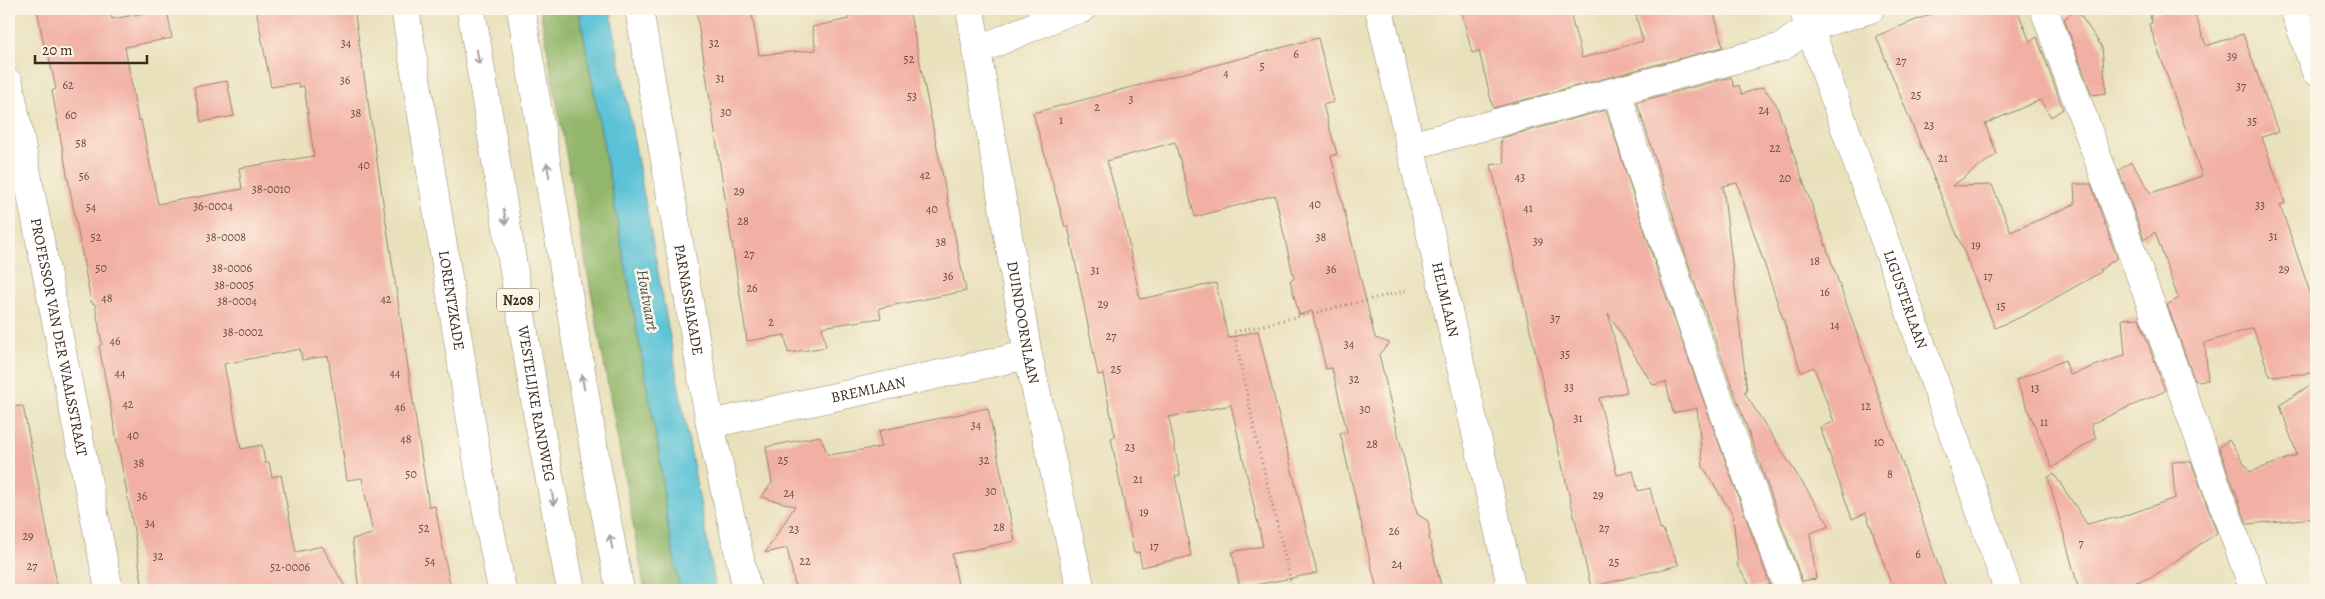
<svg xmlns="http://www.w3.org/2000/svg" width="2325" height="599" font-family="Alegreya,serif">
  <rect width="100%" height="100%" fill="#fcf5e5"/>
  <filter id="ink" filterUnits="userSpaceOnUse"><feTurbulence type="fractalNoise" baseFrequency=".02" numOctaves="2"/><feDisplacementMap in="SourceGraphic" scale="10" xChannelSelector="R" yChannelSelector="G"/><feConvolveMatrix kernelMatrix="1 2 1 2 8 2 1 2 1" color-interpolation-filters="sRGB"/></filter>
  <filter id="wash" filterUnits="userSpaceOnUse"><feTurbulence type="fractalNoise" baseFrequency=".0096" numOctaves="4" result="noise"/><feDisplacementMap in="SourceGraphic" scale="20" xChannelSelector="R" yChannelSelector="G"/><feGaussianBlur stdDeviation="1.12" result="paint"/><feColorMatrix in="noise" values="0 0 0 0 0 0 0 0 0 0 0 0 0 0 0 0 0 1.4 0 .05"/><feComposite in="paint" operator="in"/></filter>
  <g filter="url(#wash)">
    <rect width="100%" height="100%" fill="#e9e1bc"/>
    <!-- forest -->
    <polygon fill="#92b76c" stroke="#667045" points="540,9 579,9 659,452 666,515 680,590 645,590"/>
    <!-- water -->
    <polygon fill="#5ac2d7" stroke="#4a767a" points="579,9 610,9 716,590 680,590 666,515 659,452"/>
    <g id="blocks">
      <!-- building -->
      <g fill="#f2b0a5">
        <polygon points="37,9 110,9 112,19 167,9 172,38 125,47 138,120 141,120 158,204 242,189 239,168 314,156 304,86 299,87 298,83 271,87 256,9 354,9 429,507 435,506 451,590 359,590 352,539 373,534 362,478 347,480 328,356 302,360 300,349 224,364 241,449 262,445 265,463 269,462 272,477 281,475 296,552 322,546 347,590 143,590 135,536 99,346 102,344 95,304 91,302 68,179 52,91 56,89 47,48 44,46"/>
        <polygon points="696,9 751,9 759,55 816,50 812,27 849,19 846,9 909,9 966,291 879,308 881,318 822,327 826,347 788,353 785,335 747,341"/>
        <polygon points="1461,9 1569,9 1582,58 1643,41 1634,9 1713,9 1723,47 1493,108 1479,51 1472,53"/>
        <polygon points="1944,9 2017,9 2030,42 2037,37 2063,109 2051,117 2040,100 1985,124 1997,154 1952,186 1992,185 2011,232 2075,204 2074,184 2091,184 2117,258 2100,270 2101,272 2025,315 1995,328 1876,36"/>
        <polygon points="2167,9 2193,9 2206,46 2243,34 2278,132 2262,137 2285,203 2280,205 2316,310 2316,373 2270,376 2253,328 2205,343 2208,380 2195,381 2167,305 2178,298 2155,232 2144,240 2119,170 2131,162 2151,193 2202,176 2149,24 2152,23 2150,15"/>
        <polygon points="2077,10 2102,47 2106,93 2092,95 2064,19"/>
        <polygon points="1318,38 1334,102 1323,105 1337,154 1331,156 1375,338 1390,343 1379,354 1417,514 1428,521 1430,535 1429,537 1442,590 1377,590 1340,433 1347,432 1332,368 1326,369 1312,311 1299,315 1290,280 1294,279 1275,195 1195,217 1175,142 1107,161 1125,226 1140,299 1216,283 1228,338 1258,331 1317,573 1240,588 1232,552 1263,546 1231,405 1169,417 1180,475 1175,476 1191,556 1142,567 1139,552 1134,553 1111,438 1115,437 1103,374 1098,375 1068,226 1065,227 1033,113"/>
        <polygon points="1731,77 1734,87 1739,85 1742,94 1763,87 1776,104 1947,590 1893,590 1866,513 1852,519 1820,427 1834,422 1814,367 1801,372 1737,183 1723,186 1747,391 1744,392 1830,526 1810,533 1816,579 1802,581 1692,275 1637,102"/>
        <polygon points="227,81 234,116 201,122 194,87"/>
        <polygon points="1606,110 1662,285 1770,585 1751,587 1738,567 1733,515 1703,467 1697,408 1673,413 1666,382 1653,385 1608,313 1627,392 1599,398 1617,475 1633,471 1638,491 1650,488 1660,529 1663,530 1679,565 1591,587 1491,165 1505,163 1500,142 1502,142 1501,138"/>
        <polygon points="2139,318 2165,391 2091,424 2096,438 2052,468 2016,380 2065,360 2070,375 2125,355 2122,319"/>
        <polygon points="2316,381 2316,518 2247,524 2219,447 2229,440 2250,472 2297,455 2280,405"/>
        <polygon points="23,406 43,508 58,590 9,590 9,407"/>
        <polygon points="988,408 1015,541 952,554 959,590 796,590 787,548 765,553 795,506 761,497 772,483 766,447 820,436 828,455 881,447 879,431"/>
        <polygon points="2191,461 2217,533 2152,577 2133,583 2135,590 2079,590 2048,477 2054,474 2087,524 2114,517 2115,519 2175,498 2172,462"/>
      </g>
    </g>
  </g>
  <g filter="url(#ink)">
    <use href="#blocks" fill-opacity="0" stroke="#92866d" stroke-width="1"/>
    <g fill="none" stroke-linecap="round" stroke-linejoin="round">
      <defs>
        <g id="minor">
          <path id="s1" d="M405,9L480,477L502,590"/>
          <path id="s2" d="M639,9L710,424L747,590"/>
          <path id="s3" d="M970,9L1028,355L1081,590"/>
          <path id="s4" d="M1379,9L1512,590"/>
          <path id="s5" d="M1803,9L2008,590"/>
          <polyline points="2044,9 2254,590"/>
          <polyline points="2294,9 2316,72"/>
          <polyline points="976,51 1065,13 1082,9"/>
          <path id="s6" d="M9,83L109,590"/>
          <polyline points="1617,91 1782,47 1810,27 1870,9"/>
          <path d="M1410,146L1617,91C1666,260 1728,425 1789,590"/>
          <path id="s7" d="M710,424L1028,355"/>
        </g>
        <g id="major">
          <path id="s8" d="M471,9L538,418L571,590"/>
          <polyline points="521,9 597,468 620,590"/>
        </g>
      </defs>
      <!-- minor casing -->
      <use href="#minor" stroke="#92866d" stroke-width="29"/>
      <!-- major casing -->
      <use href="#major" stroke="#92866d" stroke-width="29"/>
      <!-- path -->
      <polyline stroke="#92866d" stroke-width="3" stroke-dasharray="1 4" stroke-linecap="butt" points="1293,590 1256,438 1234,332 1409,290"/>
      <!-- minor -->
      <use href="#minor" stroke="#fff" stroke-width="28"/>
      <!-- major -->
      <use href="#major" stroke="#fff" stroke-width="28"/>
    </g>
    <!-- one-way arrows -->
    <defs><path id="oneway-shaft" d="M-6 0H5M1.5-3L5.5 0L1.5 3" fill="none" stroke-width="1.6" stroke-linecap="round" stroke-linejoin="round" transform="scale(1.25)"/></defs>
    <g stroke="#a79f9a">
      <use href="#oneway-shaft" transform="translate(478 57) rotate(81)"/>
      <use href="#oneway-shaft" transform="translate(548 170) rotate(-99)"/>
      <use href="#oneway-shaft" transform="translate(505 217) rotate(81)"/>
      <use href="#oneway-shaft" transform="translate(583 382) rotate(-99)"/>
      <use href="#oneway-shaft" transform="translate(553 498) rotate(79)"/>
      <use href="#oneway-shaft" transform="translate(611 542) rotate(-101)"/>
    </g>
  </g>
  <g text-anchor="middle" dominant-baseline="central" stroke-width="5" stroke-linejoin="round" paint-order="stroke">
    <!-- number labels -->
    <g font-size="12" fill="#694c40">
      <text x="346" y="43">34</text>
      <text x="714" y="43">32</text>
      <text x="1296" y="54">6</text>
      <text x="2232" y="56">39</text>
      <text x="909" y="59">52</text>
      <text x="1901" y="61">27</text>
      <text x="1262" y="66">5</text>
      <text x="1226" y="73">4</text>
      <text x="720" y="78">31</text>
      <text x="345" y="80">36</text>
      <text x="68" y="85">62</text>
      <text x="2241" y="86">37</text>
      <text x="1916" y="95">25</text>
      <text x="912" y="96">53</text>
      <text x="1131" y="99">3</text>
      <text x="1097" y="107">2</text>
      <text x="1764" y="110">24</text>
      <text x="726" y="112">30</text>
      <text x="356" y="113">38</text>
      <text x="71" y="115">60</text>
      <text x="1061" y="120">1</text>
      <text x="2252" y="121">35</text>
      <text x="1929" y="125">23</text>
      <text x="81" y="143">58</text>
      <text x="1775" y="148">22</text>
      <text x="1943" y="158">21</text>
      <text x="364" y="165">40</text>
      <text x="925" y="175">42</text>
      <text x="84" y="176">56</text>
      <text x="1520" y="177">43</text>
      <text x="1785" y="178">20</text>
      <text x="271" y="189">38-0010</text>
      <text x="739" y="191">29</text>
      <text x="1315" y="204">40</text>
      <text x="2260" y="205">33</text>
      <text x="213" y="206">36-0004</text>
      <text x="91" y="207">54</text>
      <text x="1528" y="208">41</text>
      <text x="932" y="209">40</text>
      <text x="743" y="221">28</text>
      <text x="2273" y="236">31</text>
      <text x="96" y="237">52</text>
      <text x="226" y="237">38-0008</text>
      <text x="1321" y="237">38</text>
      <text x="1538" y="241">39</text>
      <text x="941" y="242">38</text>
      <text x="1976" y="245">19</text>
      <text x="749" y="254">27</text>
      <text x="1815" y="261">18</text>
      <text x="101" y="268">50</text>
      <text x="232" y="268">38-0006</text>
      <text x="1331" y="269">36</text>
      <text x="2284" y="269">29</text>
      <text x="1095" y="270">31</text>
      <text x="948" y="276">36</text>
      <text x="1988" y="276">17</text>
      <text x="234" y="285">38-0005</text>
      <text x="752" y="288">26</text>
      <text x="1825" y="292">16</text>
      <text x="107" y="298">48</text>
      <text x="386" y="299">42</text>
      <text x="237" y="301">38-0004</text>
      <text x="1103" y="304">29</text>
      <text x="2001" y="306">15</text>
      <text x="1555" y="318">37</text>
      <text x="771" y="322">2</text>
      <text x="1835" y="325">14</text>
      <text x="243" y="332">38-0002</text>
      <text x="1111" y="336">27</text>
      <text x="115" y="341">46</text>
      <text x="1349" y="344">34</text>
      <text x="1565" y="354">35</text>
      <text x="1116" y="369">25</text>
      <text x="120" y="373">44</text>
      <text x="395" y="373">44</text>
      <text x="1354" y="379">32</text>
      <text x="1569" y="387">33</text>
      <text x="2035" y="388">13</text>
      <text x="128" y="404">42</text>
      <text x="1866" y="406">12</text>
      <text x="400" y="407">46</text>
      <text x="1365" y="409">30</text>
      <text x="1578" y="418">31</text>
      <text x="2044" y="422">11</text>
      <text x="976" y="425">34</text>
      <text x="133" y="435">40</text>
      <text x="406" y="439">48</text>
      <text x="1879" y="442">10</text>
      <text x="1372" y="444">28</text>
      <text x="1130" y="447">23</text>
      <text x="783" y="460">25</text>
      <text x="984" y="460">32</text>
      <text x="139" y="463">38</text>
      <text x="411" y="474">50</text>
      <text x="1890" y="474">8</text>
      <text x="1138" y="479">21</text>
      <text x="991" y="491">30</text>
      <text x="789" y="493">24</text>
      <text x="1598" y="495">29</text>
      <text x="142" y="496">36</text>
      <text x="1144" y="512">19</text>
      <text x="150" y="523">34</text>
      <text x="999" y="527">28</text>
      <text x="424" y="528">52</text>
      <text x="1604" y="528">27</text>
      <text x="794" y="529">23</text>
      <text x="1394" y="531">26</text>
      <text x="28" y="536">29</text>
      <text x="2081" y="543">7</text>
      <text x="1154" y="546">17</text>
      <text x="1918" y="554">6</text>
      <text x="158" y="556">32</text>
      <text x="430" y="561">54</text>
      <text x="805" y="561">22</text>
      <text x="1614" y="562">25</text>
      <text x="1397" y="564">24</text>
      <text x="32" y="566">27</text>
      <text x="290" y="567">52-0006</text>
    </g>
    <!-- shield labels -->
    <rect fill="#fcf5e5" stroke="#75675a" stroke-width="1" x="497" y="288.5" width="42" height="23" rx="4"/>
    <g font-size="14" font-weight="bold" fill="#3b2a1e">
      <text x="518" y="300">N208</text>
    </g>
    <!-- street labels -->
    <g font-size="15" fill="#3b2a1e" stroke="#fcf5e5">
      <text stroke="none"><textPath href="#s5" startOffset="308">LIGUSTERLAAN</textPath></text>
      <text stroke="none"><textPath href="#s1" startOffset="295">LORENTZKADE</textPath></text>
      <text stroke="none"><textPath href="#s2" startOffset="295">PARNASSIAKADE</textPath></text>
      <text stroke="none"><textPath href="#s4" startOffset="298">HELMLAAN</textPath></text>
      <text stroke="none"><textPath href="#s3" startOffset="318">DUINDOORNLAAN</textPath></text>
      <text stroke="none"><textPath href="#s6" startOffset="259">PROFESSOR VAN DER WAALSSTRAAT</textPath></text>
      <text stroke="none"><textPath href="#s7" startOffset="162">BREMLAAN</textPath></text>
      <text stroke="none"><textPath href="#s8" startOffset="400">WESTELIJKE RANDWEG</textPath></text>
    </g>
    <!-- water labels -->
    <g font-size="16" font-style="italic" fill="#445856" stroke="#fcf5e5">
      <text transform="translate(647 300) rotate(80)">Houtvaart</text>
    </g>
  </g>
  <!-- margin -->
  <rect width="2325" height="599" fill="none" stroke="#fcf5e5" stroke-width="30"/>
  <!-- scale -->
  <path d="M35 55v8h112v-8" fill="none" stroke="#3b2a1e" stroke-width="2.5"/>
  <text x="42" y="55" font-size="15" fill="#3b2a1e" stroke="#fcf5e5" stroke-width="4" paint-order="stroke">20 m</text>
</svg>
